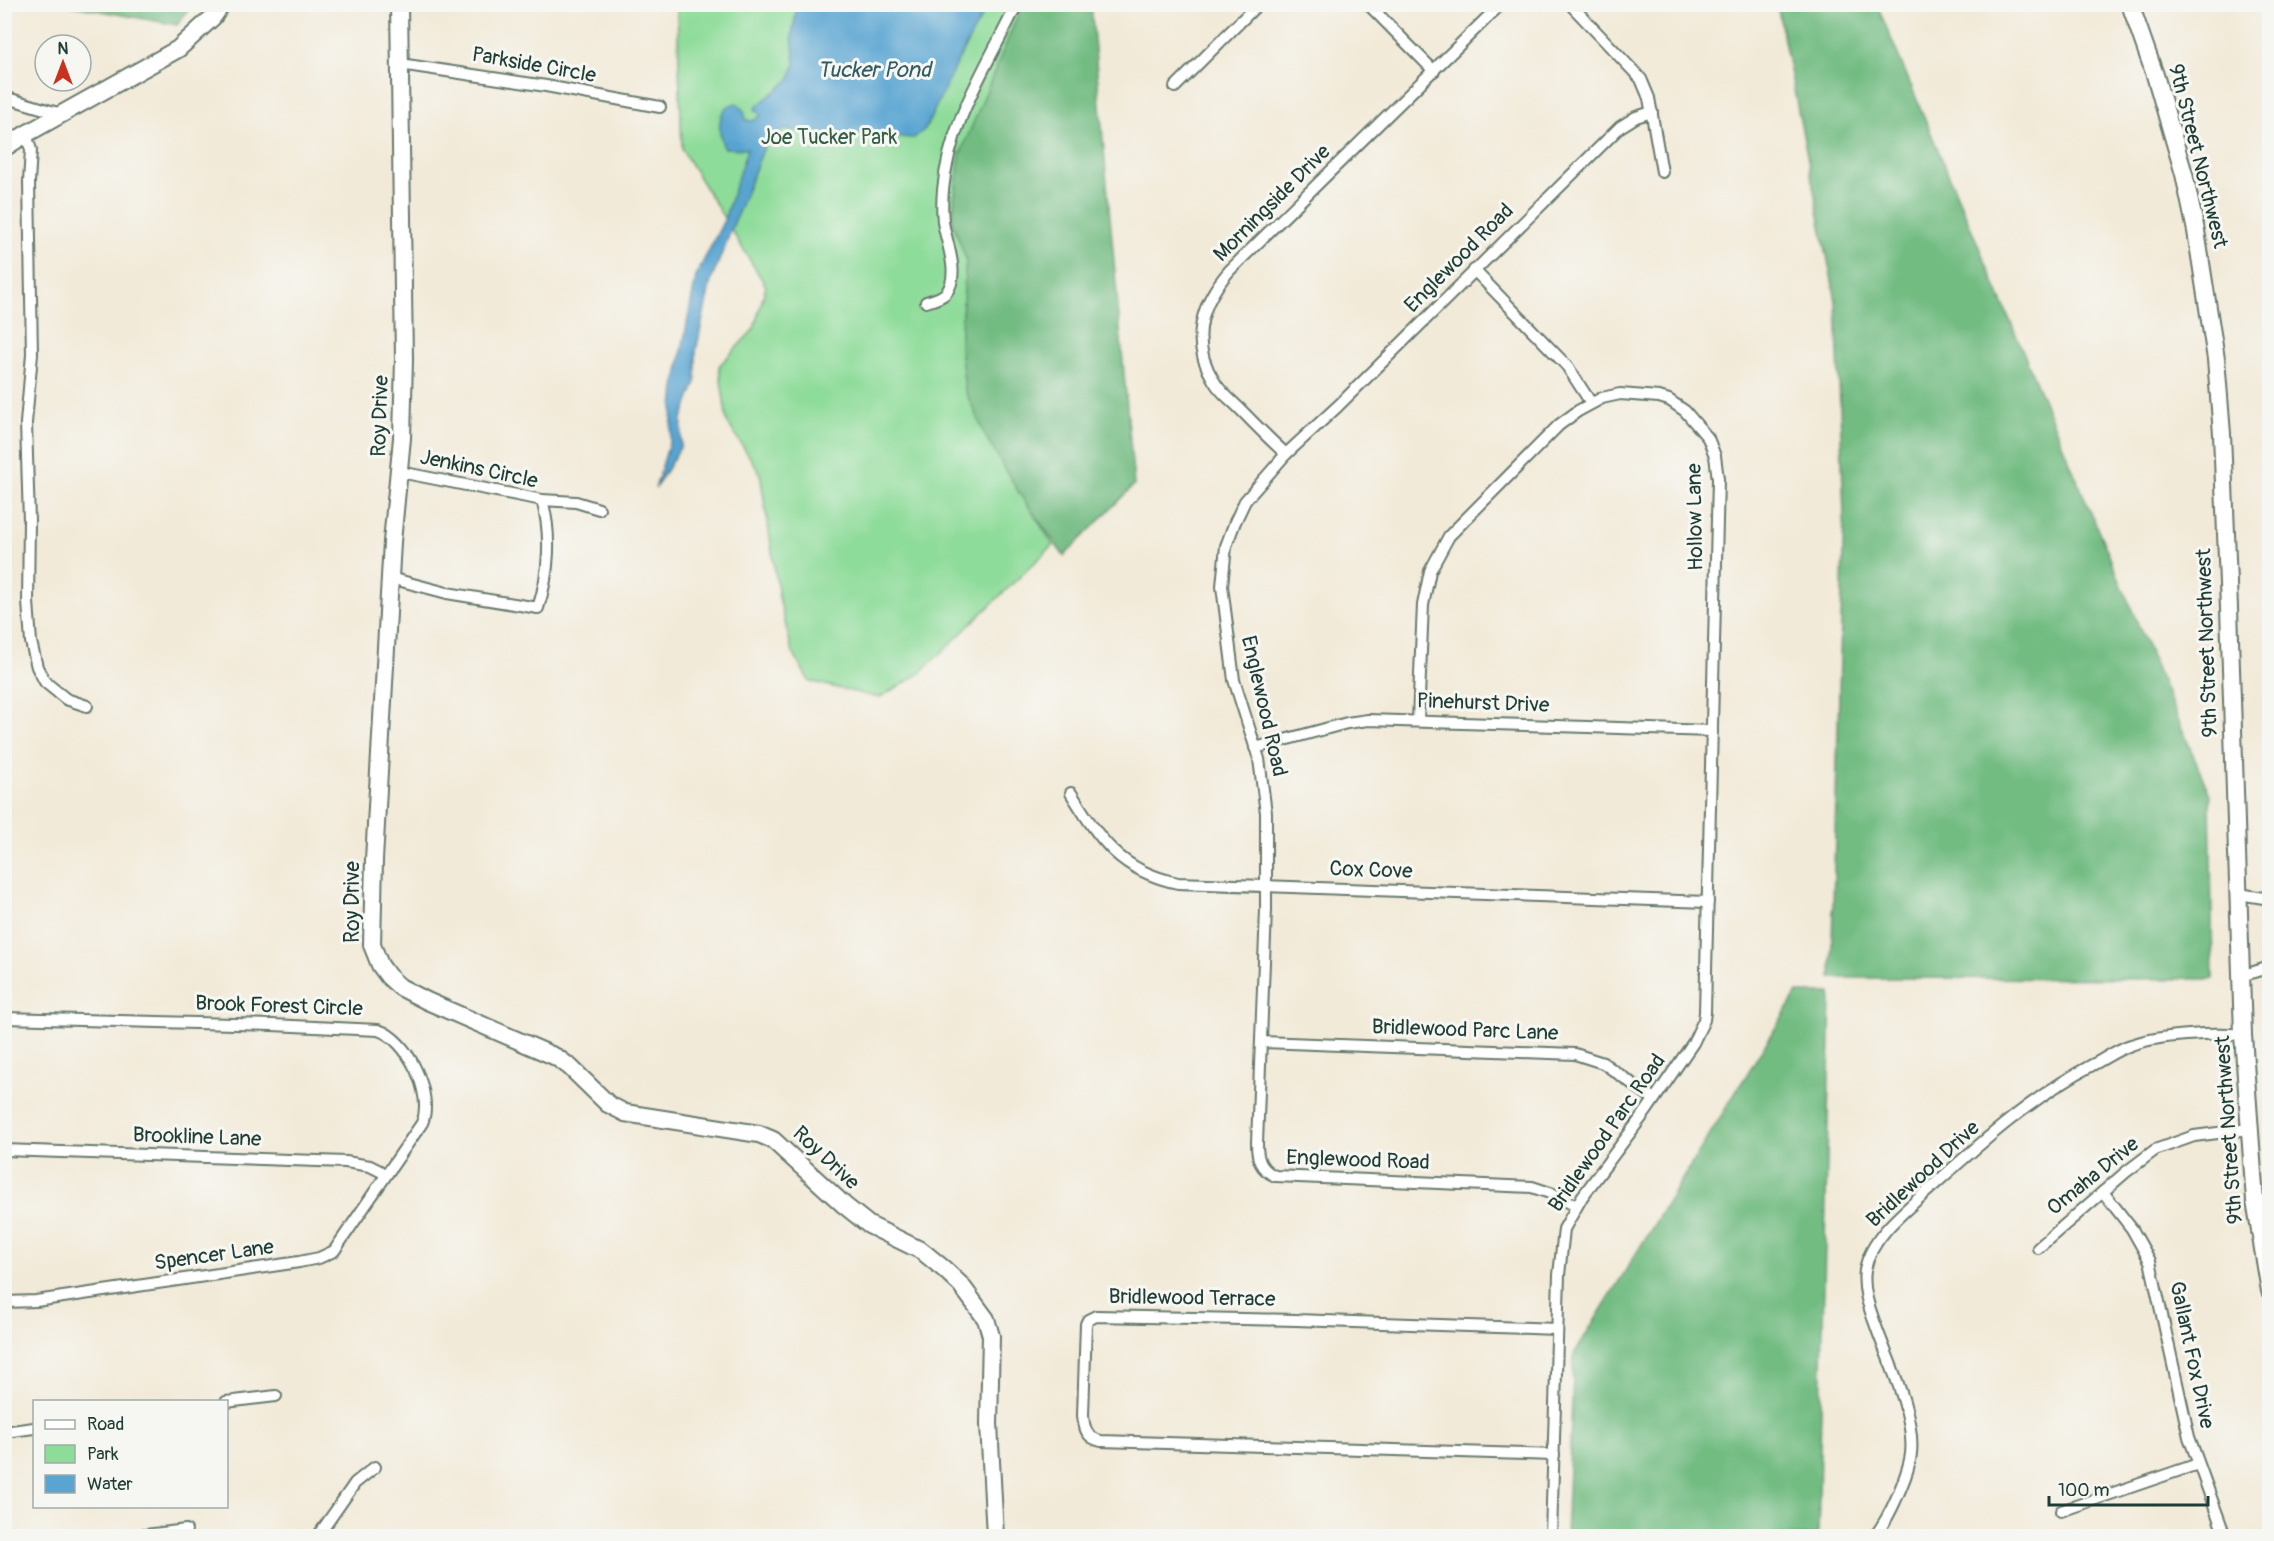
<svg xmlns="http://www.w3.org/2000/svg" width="2274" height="1541" font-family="Pangolin,sans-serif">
  <rect width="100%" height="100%" fill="#f6f6f2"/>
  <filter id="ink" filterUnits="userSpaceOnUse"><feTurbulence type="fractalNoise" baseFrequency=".0167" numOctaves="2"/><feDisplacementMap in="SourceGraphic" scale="12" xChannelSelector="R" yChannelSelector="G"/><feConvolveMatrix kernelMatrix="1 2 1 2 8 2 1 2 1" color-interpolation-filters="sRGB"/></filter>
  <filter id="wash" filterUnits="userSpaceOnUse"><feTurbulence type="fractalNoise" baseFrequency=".008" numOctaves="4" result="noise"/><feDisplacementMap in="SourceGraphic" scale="24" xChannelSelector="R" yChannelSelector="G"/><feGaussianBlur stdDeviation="1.35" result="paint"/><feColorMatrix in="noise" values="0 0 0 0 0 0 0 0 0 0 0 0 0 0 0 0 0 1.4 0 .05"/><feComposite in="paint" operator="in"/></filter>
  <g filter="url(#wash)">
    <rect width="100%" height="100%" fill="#f2ead8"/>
    <!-- green -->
    <polygon fill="#8edc9a" stroke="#568c67" stroke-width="1.5" points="677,5 1023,5 952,221 966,259 960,345 965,390 986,437 1053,545 918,675 879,698 809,681 792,651 779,597 760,473 727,422 719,366 754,329 766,286 682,150"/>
    <!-- forest -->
    <g fill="#72bc82" stroke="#487c5b" stroke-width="1.5">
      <polygon points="186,5 191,6 177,25 68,5"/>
      <polygon points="1022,5 1091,5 1134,485 1064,556 1021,496 986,437 965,390 960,345 966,259 952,221 960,155"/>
      <polygon points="1777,5 1877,5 2210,795 2213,979 1831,978 1844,515 1836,301"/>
      <polygon points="1797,993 1831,993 1818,1536 1566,1536 1574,1354"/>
    </g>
    <!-- water -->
    <path fill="#59a4d1" stroke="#3c7082" stroke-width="1.5" d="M797,5H988L955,66L926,128L914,138L783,130L768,137L711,281L696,351V382L682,419L681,446L655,489L670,440L675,387L696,276L724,220L747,149L724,148C718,133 715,107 737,103L744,111L746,120L753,121L761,115L755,109L758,105L789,80L795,64L792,36Z"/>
  </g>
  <g filter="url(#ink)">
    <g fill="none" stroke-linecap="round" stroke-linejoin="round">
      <defs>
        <g id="street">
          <polyline points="1368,4 1434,71"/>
          <polyline points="1570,4 1641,79 1649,98 1662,172"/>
          <polyline points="400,64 546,86 660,107"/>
          <polyline points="1175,87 1258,4"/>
          <polyline points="4,97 61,114"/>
          <polyline points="26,134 31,150 29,182 32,354 26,423 29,521 28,602 31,642 37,667 45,682 66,699 87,706"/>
          <polyline points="1474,270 1567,366 1591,403"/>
          <path d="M926,302C933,300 941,298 946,293C961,275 946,242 943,222C942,211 942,200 943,190C949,121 988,65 1017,4"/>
          <path d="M1286,454C1269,439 1255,424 1239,408C1230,399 1220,392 1214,381C1189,341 1201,303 1230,270L1501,4"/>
          <polyline points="542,500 576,502 599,509"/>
          <path d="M390,578L447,593L538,608C549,574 552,535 542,500L400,472"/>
          <polyline points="1418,720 1423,605 1430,571 1449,536 1559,425 1578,411 1602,398 1620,394 1659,397 1669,400 1685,411 1708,438 1715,456 1718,479 1705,1012 1704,1020 1693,1043 1647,1110 1582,1197 1564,1229 1559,1275 1551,1536"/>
          <polyline points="1255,748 1347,723 1368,720 1712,731"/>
          <path d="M1071,793C1100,840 1120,871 1178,883L1708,902"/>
          <polyline points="2239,894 2270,899"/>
          <polyline points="2241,976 2270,967"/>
          <path d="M4,1018L272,1025L378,1030C408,1039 434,1095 422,1123L334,1251L319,1258L299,1262L36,1301L4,1302"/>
          <polyline points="1261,1042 1575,1054 1603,1063 1654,1099"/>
          <polyline points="4,1150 346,1162 370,1166 386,1174"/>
          <polyline points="2103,1192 2132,1229 2150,1261 2189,1437 2225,1536"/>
          <path d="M1576,1206L1553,1194L1532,1187L1275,1176C1260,1169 1257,1159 1257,1143L1266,910V813L1259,759L1234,680L1222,586L1226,546L1235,522L1245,501L1286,454L1338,406L1620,127L1636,117L1652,112"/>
          <polyline points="2038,1248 2126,1172 2155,1150 2194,1136 2249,1129"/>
          <polyline points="226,1402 276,1396"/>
          <polyline points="4,1432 34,1428"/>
          <path d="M1554,1455L1101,1441C1087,1438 1084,1429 1083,1415L1086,1324L1088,1320L1096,1316L1296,1320L1557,1329"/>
          <polyline points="2061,1511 2198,1464"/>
          <polyline points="138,1536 186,1530"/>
          <polyline points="318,1536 355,1483 375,1467"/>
          <path d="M1875,1536C1884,1524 1891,1511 1897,1497C1903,1483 1909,1469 1911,1454C1915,1416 1891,1367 1878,1332C1871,1312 1862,1292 1865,1270C1871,1235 1910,1207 1935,1184C1985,1139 2035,1095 2094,1064C2106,1058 2118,1049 2131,1045C2159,1035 2213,1032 2243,1035"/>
        </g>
        <g id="secondary">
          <polyline points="399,4 404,359 402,438 392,542 374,860 372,945 380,965 388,976 400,987 427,1001 556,1057 570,1067 608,1104 625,1113 759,1134 773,1140 844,1205 869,1225 922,1251 944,1269 961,1285 986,1319 991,1336 989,1424 995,1536"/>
          <polyline points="2130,4 2155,75 2184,174 2196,231 2216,359 2222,434 2229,608 2243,1035 2255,1201 2270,1291"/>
          <polyline points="4,148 26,134 178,49 213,17 222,4"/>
        </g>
      </defs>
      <!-- street casing -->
      <use href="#street" stroke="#697a6d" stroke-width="14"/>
      <!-- secondary casing -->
      <use href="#secondary" stroke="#697a6d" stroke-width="20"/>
      <!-- street -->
      <use href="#street" stroke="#fff" stroke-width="10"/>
      <!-- secondary -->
      <use href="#secondary" stroke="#fff" stroke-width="16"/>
    </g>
  </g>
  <g text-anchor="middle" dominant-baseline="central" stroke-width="6" stroke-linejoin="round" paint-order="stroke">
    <!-- street labels -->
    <g font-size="21" fill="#1f3d34" stroke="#f6f6f2">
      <text transform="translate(534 65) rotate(10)">Parkside Circle</text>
      <text transform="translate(2198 156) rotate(76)">9th Street Northwest</text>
      <text transform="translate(1272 203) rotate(-45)">Morningside Drive</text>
      <text transform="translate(1459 258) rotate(-45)">Englewood Road</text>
      <text transform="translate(380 416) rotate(-88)">Roy Drive</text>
      <text transform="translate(479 469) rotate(12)">Jenkins Circle</text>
      <text transform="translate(1695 517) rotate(-91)">Hollow Lane</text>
      <text transform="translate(2207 643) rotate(-92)">9th Street Northwest</text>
      <text transform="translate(1483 703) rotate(2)">Pinehurst Drive</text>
      <text transform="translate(1264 706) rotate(77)">Englewood Road</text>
      <text transform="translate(1371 870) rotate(2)">Cox Cove</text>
      <text transform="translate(352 902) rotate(-90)">Roy Drive</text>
      <text transform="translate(279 1006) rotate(2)">Brook Forest Circle</text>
      <text transform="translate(1465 1030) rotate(2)">Bridlewood Parc Lane</text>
      <text transform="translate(2229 1130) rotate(-94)">9th Street Northwest</text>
      <text transform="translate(1607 1133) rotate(-55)">Bridlewood Parc Road</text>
      <text transform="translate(197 1137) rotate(2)">Brookline Lane</text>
      <text transform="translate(826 1158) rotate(43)">Roy Drive</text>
      <text transform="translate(1358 1160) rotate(2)">Englewood Road</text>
      <text transform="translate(1923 1174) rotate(-43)">Bridlewood Drive</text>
      <text transform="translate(2093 1176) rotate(-39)">Omaha Drive</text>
      <text transform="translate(214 1255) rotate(-8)">Spencer Lane</text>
      <text transform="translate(1192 1298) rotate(1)">Bridlewood Terrace</text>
      <text transform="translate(2192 1355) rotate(78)">Gallant Fox Drive</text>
    </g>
    <!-- park labels -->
    <g font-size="21" fill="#355d48" stroke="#f6f6f2">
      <text x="829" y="137">Joe Tucker Park</text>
    </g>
    <!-- water labels -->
    <g font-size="22" font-style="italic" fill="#305c63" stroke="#f6f6f2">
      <text x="874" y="70">Tucker Pond</text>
    </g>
  </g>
  <!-- margin -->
  <rect width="2274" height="1541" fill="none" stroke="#f6f6f2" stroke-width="24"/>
  <!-- legend -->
  <rect x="33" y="1400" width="195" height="108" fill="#f6f6f2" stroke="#a0aca6" stroke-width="1.5"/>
  <rect x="45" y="1420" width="30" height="9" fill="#ffffff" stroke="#a0aca6" stroke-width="1.5"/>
  <text x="87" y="1430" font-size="18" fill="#1f3d34">Road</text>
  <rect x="45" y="1445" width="30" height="18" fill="#8edc9a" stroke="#a0aca6" stroke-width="1.5"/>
  <text x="87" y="1460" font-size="18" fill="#1f3d34">Park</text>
  <rect x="45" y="1475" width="30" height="18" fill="#59a4d1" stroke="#a0aca6" stroke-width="1.5"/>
  <text x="87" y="1490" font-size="18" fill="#1f3d34">Water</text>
  <!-- north arrow -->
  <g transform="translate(63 63)"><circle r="28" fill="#f6f6f2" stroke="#a0aca6" stroke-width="1.5"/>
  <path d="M0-4.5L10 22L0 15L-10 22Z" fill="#c8321e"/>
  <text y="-9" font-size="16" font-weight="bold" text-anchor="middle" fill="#1f3d34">N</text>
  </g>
  <!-- scale -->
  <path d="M2049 1496v9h159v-9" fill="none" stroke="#1f3d34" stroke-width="3"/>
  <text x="2058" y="1496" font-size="18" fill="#1f3d34" stroke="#f6f6f2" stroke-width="4.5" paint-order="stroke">100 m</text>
</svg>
